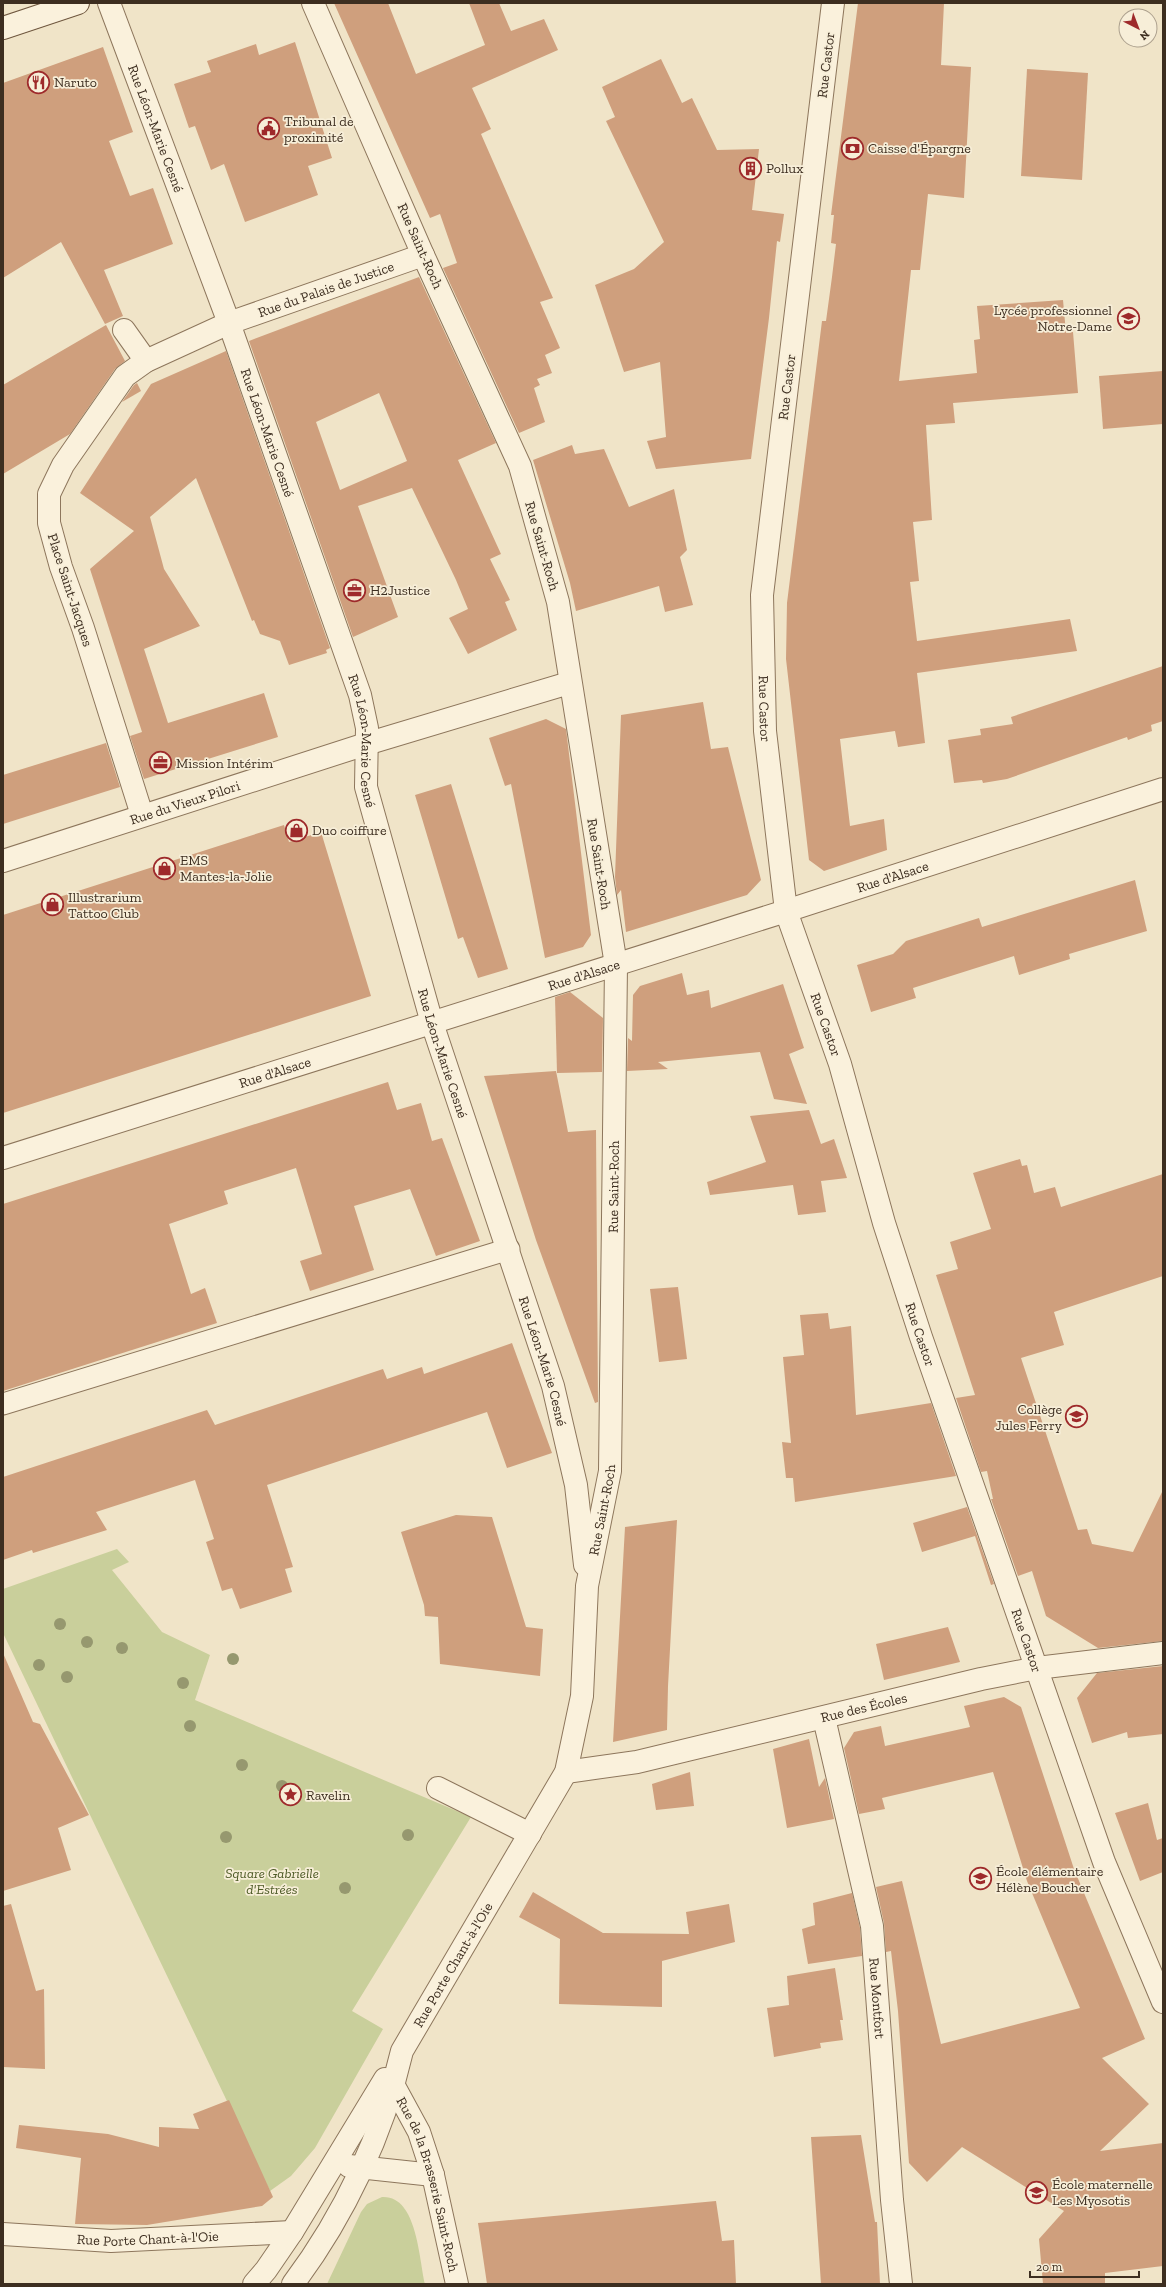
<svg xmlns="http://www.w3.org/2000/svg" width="1166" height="2287" font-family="'Zilla Slab',serif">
  <rect width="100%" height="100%" fill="#f0e4c8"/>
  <!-- green -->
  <g fill="#c9cf9b">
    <polygon points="117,1549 129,1562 112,1570 162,1632 210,1655 195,1700 471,1817 352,2011 383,2029 315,2148 291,2176 270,2191 3,1633 3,1589"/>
    <path d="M382,2197C417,2195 419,2258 425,2284H327L361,2212L367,2204Z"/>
  </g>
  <!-- building -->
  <g fill="#cf9f7d" fill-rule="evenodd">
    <polygon points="334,3 388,3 416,74 485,45 469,3 499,3 511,31 544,19 558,50 472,88 491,129 481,134 553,298 540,302 560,348 545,355 552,373 537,379 540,385 534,388 545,422 519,433 443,268 457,263 440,214 430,218"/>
    <polygon points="858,3 944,3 941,65 971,67 964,198 928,194 920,270 911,270 899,381 977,373 974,340 980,339 977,306 1063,300 1066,333 1073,332 1078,393 953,403 955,423 926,425 932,520 913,522 919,581 910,582 917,641 1070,619 1077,651 917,673 925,743 898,747 895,731 840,739 850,826 884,819 887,850 824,871 809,860 786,659 787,603 822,321 826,321 832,277 836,244 831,243 834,215 831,215"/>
    <polygon points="295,42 332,158 308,166 318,195 245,222 224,164 211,170 195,126 189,128 174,84 211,72 207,61 256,44 259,55"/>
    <polygon points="103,47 133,132 109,141 130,196 153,188 173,244 104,270 123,316 105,324 61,242 3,278 3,83"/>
    <polygon points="661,59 682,103 692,98 717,150 759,149 752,210 784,214 780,242 777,241 769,318 751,459 656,469 647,441 666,437 660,362 624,372 595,285 634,269 664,242 606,121 615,117 602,87"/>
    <polygon points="1027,69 1088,73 1082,180 1021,176"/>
    <path d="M419,277L496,443L458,460L501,554L490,559L510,600L505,602L517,630L468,654L449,618L468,609L456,580L412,488L358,506L398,617L353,637L249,341ZM379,393L407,461L340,490L316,422Z"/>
    <polygon points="106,325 125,361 115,369 70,434 3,474 3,385"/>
    <polygon points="226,351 330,648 326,650 327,653 289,665 280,641 260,634 254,620 252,621 196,478 150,517 164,569 200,626 144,649 168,723 264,693 278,737 144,779 130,736 142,732 90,569 134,531 80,493 151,384"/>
    <polygon points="1163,371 1163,424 1103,429 1099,376"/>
    <polygon points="137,383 141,391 122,402 134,385"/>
    <polygon points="572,445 575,454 604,449 629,507 674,489 687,550 680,557 693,605 665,612 659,586 576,611 570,583 533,460"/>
    <polygon points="1163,666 1163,721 1151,725 1152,731 1128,740 1127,737 1007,779 983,783 982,780 954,783 948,740 981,735 980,729 1013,724 1011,717"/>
    <polygon points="703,702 711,749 728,747 761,880 747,895 626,932 621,890 617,895 615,877 621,715"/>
    <polygon points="546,719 566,729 591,935 583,947 545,958 511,784 505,786 489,738"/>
    <polygon points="106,743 120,787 3,824 3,775"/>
    <polygon points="451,784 508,969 478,978 463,937 458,939 415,795"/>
    <polygon points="284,825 289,842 321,832 371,996 3,1113 3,915"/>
    <polygon points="1135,880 1147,931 1069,954 1070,959 1019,975 1014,956 913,988 916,998 871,1012 857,965 893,954 906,941 979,918 982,927"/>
    <polygon points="682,973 687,995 709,990 711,1008 783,984 804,1048 789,1054 807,1104 774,1099 760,1052 658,1062 668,1069 627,1071 628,1038 632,1041 633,995 640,986"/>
    <polygon points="570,992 603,1018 602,1072 557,1073 555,997"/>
    <polygon points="556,1071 568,1132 596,1130 598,1402 595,1403 536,1240 484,1076"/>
    <polygon points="388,1082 397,1110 421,1103 432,1141 442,1138 480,1241 436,1256 410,1189 354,1206 374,1270 310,1291 300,1261 322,1254 296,1168 224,1191 228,1204 169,1224 191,1294 205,1288 217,1323 3,1391 3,1204"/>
    <polygon points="809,1110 821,1144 834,1139 847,1178 821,1181 826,1212 798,1215 793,1185 710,1195 707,1182 766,1162 750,1116"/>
    <polygon points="1020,1159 1022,1166 1027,1165 1034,1193 1055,1187 1061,1207 1163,1174 1163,1276 1054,1312 1064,1345 1021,1358 1078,1530 1087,1529 1092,1544 1133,1552 1163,1490 1163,1641 1098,1648 1046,1616 1032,1571 1018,1576 991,1499 993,1499 987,1471 981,1472 956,1398 975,1395 936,1275 958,1269 950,1242 991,1229 973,1173"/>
    <polygon points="678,1287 687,1359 659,1362 650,1289"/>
    <polygon points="828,1313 830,1329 851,1326 856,1415 931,1403 956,1476 795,1502 793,1478 786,1478 782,1442 791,1443 783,1357 804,1355 800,1315"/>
    <polygon points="512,1343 552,1453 507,1468 487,1412 267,1485 293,1567 285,1569 292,1592 240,1609 232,1588 222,1591 206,1542 214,1539 195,1480 96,1512 107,1530 33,1553 32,1550 3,1560 3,1477 207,1410 215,1425 383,1369 387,1379 422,1367 424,1374"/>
    <polygon points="967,1507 994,1584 991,1585 975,1536 922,1552 913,1523"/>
    <polygon points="456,1515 492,1517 526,1627 543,1629 540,1676 440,1664 438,1617 425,1616 424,1605 401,1532"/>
    <polygon points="677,1520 668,1686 667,1730 613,1742 625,1527"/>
    <polygon points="948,1627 960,1662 884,1680 876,1644"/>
    <polygon points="3,1653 33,1722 40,1724 89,1815 58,1828 71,1870 3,1891"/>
    <polygon points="1163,1666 1163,1734 1128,1738 1127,1732 1092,1743 1077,1698 1097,1673"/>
    <polygon points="1004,1697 1021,1707 1074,1869 1145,2039 1102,2058 1149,2104 1100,2151 1163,2143 1163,2266 1105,2273 1105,2284 1043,2284 1039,2239 1064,2211 962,2147 927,2182 909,2163 898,2011 891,1951 886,1952 884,1923 876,1887 902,1881 941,2044 1080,2008 1027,1881 993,1772 882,1798 885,1809 859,1814 844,1748 854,1732 881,1726 885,1746 970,1727 964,1706"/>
    <polygon points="809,1739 819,1787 825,1778 834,1819 787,1828 773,1749"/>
    <polygon points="690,1772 694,1806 656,1810 652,1784"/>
    <polygon points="1148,1803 1157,1840 1163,1838 1163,1872 1140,1881 1115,1813"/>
    <polygon points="533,1892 603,1933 689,1934 686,1912 729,1904 735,1942 662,1961 662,2007 559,2004 560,1939 519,1917"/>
    <polygon points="852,1893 860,1928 862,1956 808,1964 802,1929 815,1925 813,1903"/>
    <polygon points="11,1904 36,1991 44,1989 45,2069 3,2067 3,1906"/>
    <polygon points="835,1968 843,2020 840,2020 843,2040 820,2043 821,2048 774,2057 767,2008 789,2005 787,1976"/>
    <polygon points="229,2100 273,2197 262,2206 147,2225 75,2224 81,2158 16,2148 19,2125 108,2134 159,2147 159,2127 199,2129 193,2114"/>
    <polygon points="861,2135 875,2222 877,2222 880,2284 821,2284 811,2137"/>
    <polygon points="716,2201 722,2241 734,2240 736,2284 487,2284 478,2223"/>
  </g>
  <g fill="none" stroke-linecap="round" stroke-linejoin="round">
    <defs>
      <polyline id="service" points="3,1404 509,1249"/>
      <g id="minor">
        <path id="s1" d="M109,3L229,323L360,695L367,728L366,787L432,1023L553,1386L576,1485L585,1565"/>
        <path id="s2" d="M833,3L762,595L765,731L786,911L840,1064L884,1223L921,1337L1104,1862L1163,2002"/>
        <polyline points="124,330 146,361"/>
        <path id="s3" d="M142,815L83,628L61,567L49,523V494L63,465L125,376L146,361L229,323L423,255"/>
        <path id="s4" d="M3,861L366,744L569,683"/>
        <path id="s5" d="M3,1158L786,911L1163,789"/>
        <path id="s6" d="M824,1718L872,1926L892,2200L901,2284"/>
        <path id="s7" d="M566,1772L637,1762L981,1679L1037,1668L1163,1653"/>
        <polyline points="438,1788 530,1834"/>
        <path id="s8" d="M394,2086L419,2132L433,2175L457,2284"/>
        <polyline points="349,2166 433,2175"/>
        <path id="s9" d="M3,2234L111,2241L292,2232"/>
        <polyline points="254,2284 266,2270 292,2232 385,2079"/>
        <path id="s10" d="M293,2284C344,2216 383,2134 402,2051L566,1772L582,1696L587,1586L610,1471L616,965L558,602L520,466L423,255L313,3"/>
      </g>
      <polyline id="secondary" points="3,28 78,3"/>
    </defs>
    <!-- service casing -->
    <use href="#service" stroke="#8d765c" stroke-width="23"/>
    <!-- minor casing -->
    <use href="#minor" stroke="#8d765c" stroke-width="24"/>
    <!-- secondary casing -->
    <use href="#secondary" stroke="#6f573f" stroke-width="24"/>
    <!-- service -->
    <use href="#service" stroke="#faf1dc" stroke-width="21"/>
    <!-- minor -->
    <use href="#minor" stroke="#faf1dc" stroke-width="22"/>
    <!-- secondary -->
    <use href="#secondary" stroke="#faf1dc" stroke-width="22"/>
  </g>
  <!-- trees -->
  <g fill="#96986f">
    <circle cx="60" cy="1624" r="6"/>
    <circle cx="87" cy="1642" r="6"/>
    <circle cx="122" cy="1648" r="6"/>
    <circle cx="233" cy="1659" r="6"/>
    <circle cx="39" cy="1665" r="6"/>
    <circle cx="67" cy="1677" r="6"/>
    <circle cx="183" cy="1683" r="6"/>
    <circle cx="190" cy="1726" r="6"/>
    <circle cx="242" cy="1765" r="6"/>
    <circle cx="282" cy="1786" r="6"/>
    <circle cx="408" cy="1835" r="6"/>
    <circle cx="226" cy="1837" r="6"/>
    <circle cx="345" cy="1888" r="6"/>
  </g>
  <!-- icons -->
  <defs>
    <symbol id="restaurant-ring" viewBox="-11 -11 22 22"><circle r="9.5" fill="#f7eed8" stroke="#9e2a2b" stroke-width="1.5"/><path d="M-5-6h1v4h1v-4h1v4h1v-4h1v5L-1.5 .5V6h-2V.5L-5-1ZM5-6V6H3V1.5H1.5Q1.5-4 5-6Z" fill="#9e2a2b"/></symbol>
    <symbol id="civic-ring" viewBox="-11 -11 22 22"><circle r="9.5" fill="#f7eed8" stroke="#9e2a2b" stroke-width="1.5"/><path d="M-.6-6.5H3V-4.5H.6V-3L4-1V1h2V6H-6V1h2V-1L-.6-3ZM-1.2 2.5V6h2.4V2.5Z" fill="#9e2a2b"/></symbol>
    <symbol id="bank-ring" viewBox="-11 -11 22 22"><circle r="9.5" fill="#f7eed8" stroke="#9e2a2b" stroke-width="1.5"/><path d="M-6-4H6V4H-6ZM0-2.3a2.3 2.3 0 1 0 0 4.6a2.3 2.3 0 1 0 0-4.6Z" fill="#9e2a2b"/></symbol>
    <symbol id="building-ring" viewBox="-11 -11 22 22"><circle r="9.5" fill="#f7eed8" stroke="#9e2a2b" stroke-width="1.5"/><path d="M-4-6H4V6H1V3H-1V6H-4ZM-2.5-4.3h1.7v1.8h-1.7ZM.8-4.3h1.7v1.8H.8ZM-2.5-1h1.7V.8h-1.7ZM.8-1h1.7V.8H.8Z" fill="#9e2a2b"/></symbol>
    <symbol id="school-ring" viewBox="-11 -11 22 22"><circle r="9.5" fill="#f7eed8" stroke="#9e2a2b" stroke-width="1.5"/><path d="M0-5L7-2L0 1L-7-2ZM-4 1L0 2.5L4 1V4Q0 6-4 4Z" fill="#9e2a2b"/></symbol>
    <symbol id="office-ring" viewBox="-11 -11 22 22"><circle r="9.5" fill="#f7eed8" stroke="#9e2a2b" stroke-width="1.5"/><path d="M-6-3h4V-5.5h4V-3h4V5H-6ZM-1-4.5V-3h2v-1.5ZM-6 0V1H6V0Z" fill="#9e2a2b"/></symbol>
    <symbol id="shop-ring" viewBox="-11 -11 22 22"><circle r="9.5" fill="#f7eed8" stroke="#9e2a2b" stroke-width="1.5"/><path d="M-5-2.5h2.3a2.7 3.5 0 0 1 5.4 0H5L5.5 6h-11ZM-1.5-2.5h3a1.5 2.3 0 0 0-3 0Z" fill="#9e2a2b"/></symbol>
    <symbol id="sight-ring" viewBox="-11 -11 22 22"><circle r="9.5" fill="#f7eed8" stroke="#9e2a2b" stroke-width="1.5"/><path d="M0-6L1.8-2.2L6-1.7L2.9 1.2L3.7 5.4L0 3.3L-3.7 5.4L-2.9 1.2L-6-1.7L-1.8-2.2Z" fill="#9e2a2b"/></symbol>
  </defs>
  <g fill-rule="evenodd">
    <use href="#restaurant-ring" x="26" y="70" width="25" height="25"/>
    <use href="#civic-ring" x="256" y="116" width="25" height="25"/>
    <use href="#bank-ring" x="840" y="136" width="25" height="25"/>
    <use href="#building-ring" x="738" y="156" width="25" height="25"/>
    <use href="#school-ring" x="1116" y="306" width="25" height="25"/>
    <use href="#office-ring" x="342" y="578" width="25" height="25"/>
    <use href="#office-ring" x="148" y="750" width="25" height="25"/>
    <use href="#shop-ring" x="284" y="818" width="25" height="25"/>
    <use href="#shop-ring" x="152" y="856" width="25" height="25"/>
    <use href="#shop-ring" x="40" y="892" width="25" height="25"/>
    <use href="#school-ring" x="1064" y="1404" width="25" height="25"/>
    <use href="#sight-ring" x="278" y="1782" width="25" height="25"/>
    <use href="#school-ring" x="968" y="1866" width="25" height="25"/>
    <use href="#school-ring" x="1024" y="2180" width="25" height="25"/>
  </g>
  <g text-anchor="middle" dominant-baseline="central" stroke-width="3.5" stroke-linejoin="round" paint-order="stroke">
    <!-- street labels -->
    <g font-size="14" fill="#3d2e20" stroke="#f7eed8">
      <text transform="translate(826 65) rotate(-83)">Rue Castor</text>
      <text stroke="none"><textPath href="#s1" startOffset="134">Rue Léon-Marie Cesné</textPath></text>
      <text transform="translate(420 246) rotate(66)">Rue Saint-Roch</text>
      <text stroke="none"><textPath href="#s3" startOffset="696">Rue du Palais de Justice</textPath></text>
      <text transform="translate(787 387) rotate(-83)">Rue Castor</text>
      <text stroke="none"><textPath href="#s1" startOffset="458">Rue Léon-Marie Cesné</textPath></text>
      <text transform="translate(542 546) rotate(74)">Rue Saint-Roch</text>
      <text transform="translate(70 590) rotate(72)">Place Saint-Jacques</text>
      <text stroke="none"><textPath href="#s2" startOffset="710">Rue Castor</textPath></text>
      <text stroke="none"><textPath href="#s1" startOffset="782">Rue Léon-Marie Cesné</textPath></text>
      <text stroke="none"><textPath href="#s4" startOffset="191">Rue du Vieux Pilori</textPath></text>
      <text transform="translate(599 864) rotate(81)">Rue Saint-Roch</text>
      <text stroke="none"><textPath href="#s5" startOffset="933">Rue d'Alsace</textPath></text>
      <text stroke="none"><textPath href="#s5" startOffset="609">Rue d'Alsace</textPath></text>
      <text stroke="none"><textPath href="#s2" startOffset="1034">Rue Castor</textPath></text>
      <text stroke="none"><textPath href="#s1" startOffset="1106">Rue Léon-Marie Cesné</textPath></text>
      <text stroke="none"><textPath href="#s5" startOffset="285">Rue d'Alsace</textPath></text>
      <text stroke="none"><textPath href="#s10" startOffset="1172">Rue Saint-Roch</textPath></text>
      <text stroke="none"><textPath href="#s2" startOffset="1358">Rue Castor</textPath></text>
      <text stroke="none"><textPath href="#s1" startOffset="1430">Rue Léon-Marie Cesné</textPath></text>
      <text stroke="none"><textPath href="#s10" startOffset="848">Rue Saint-Roch</textPath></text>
      <text stroke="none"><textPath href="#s2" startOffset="1682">Rue Castor</textPath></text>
      <text stroke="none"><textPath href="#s7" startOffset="305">Rue des Écoles</textPath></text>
      <text stroke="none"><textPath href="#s10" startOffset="359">Rue Porte Chant-à-l'Oie</textPath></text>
      <text stroke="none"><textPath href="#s6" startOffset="286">Rue Montfort</textPath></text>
      <text stroke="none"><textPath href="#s8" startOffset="105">Rue de la Brasserie Saint-Roch</textPath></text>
      <text stroke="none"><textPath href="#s9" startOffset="145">Rue Porte Chant-à-l'Oie</textPath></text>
    </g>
    <!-- poi labels -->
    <g font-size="14" fill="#3d2e20" stroke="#f7eed8" text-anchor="start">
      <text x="54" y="82">Naruto</text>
      <text x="284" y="121">Tribunal de<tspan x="284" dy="16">proximité</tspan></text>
      <text x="868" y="148">Caisse d'Épargne</text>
      <text x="766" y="168">Pollux</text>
      <text x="1112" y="310" text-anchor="end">Lycée professionnel<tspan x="1112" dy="16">Notre-Dame</tspan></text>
      <text x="370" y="590">H2Justice</text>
      <text x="176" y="763">Mission Intérim</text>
      <text x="312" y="830">Duo coiffure</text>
      <text x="180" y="860">EMS<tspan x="180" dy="16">Mantes-la-Jolie</tspan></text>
      <text x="68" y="897">Illustrarium<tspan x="68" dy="16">Tattoo Club</tspan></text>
      <text x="1062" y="1409" text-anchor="end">Collège<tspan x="1062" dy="16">Jules Ferry</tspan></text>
      <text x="306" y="1795">Ravelin</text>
      <text x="996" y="1871">École élémentaire<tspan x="996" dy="16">Hélène Boucher</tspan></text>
      <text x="1052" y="2184">École maternelle<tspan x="1052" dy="16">Les Myosotis</tspan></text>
    </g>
    <!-- park labels -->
    <g font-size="14" font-style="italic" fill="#4d5a26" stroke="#f7eed8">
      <text x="272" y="1873">Square Gabrielle<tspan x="272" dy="16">d'Estrées</tspan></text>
    </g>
  </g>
  <!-- border -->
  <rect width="1166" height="2287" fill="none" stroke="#3d2e20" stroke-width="8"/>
  <!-- north arrow -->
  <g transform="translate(1138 28) rotate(138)"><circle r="19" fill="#f7eed8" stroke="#ada18e"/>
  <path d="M0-3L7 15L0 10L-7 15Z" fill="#9e2a2b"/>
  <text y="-6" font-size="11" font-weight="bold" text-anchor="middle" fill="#3d2e20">N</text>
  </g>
  <!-- scale -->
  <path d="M1030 2271v6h109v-6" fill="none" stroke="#3d2e20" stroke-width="2"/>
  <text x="1036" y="2271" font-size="12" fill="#3d2e20" stroke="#f7eed8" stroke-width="3" paint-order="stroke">20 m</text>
</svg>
